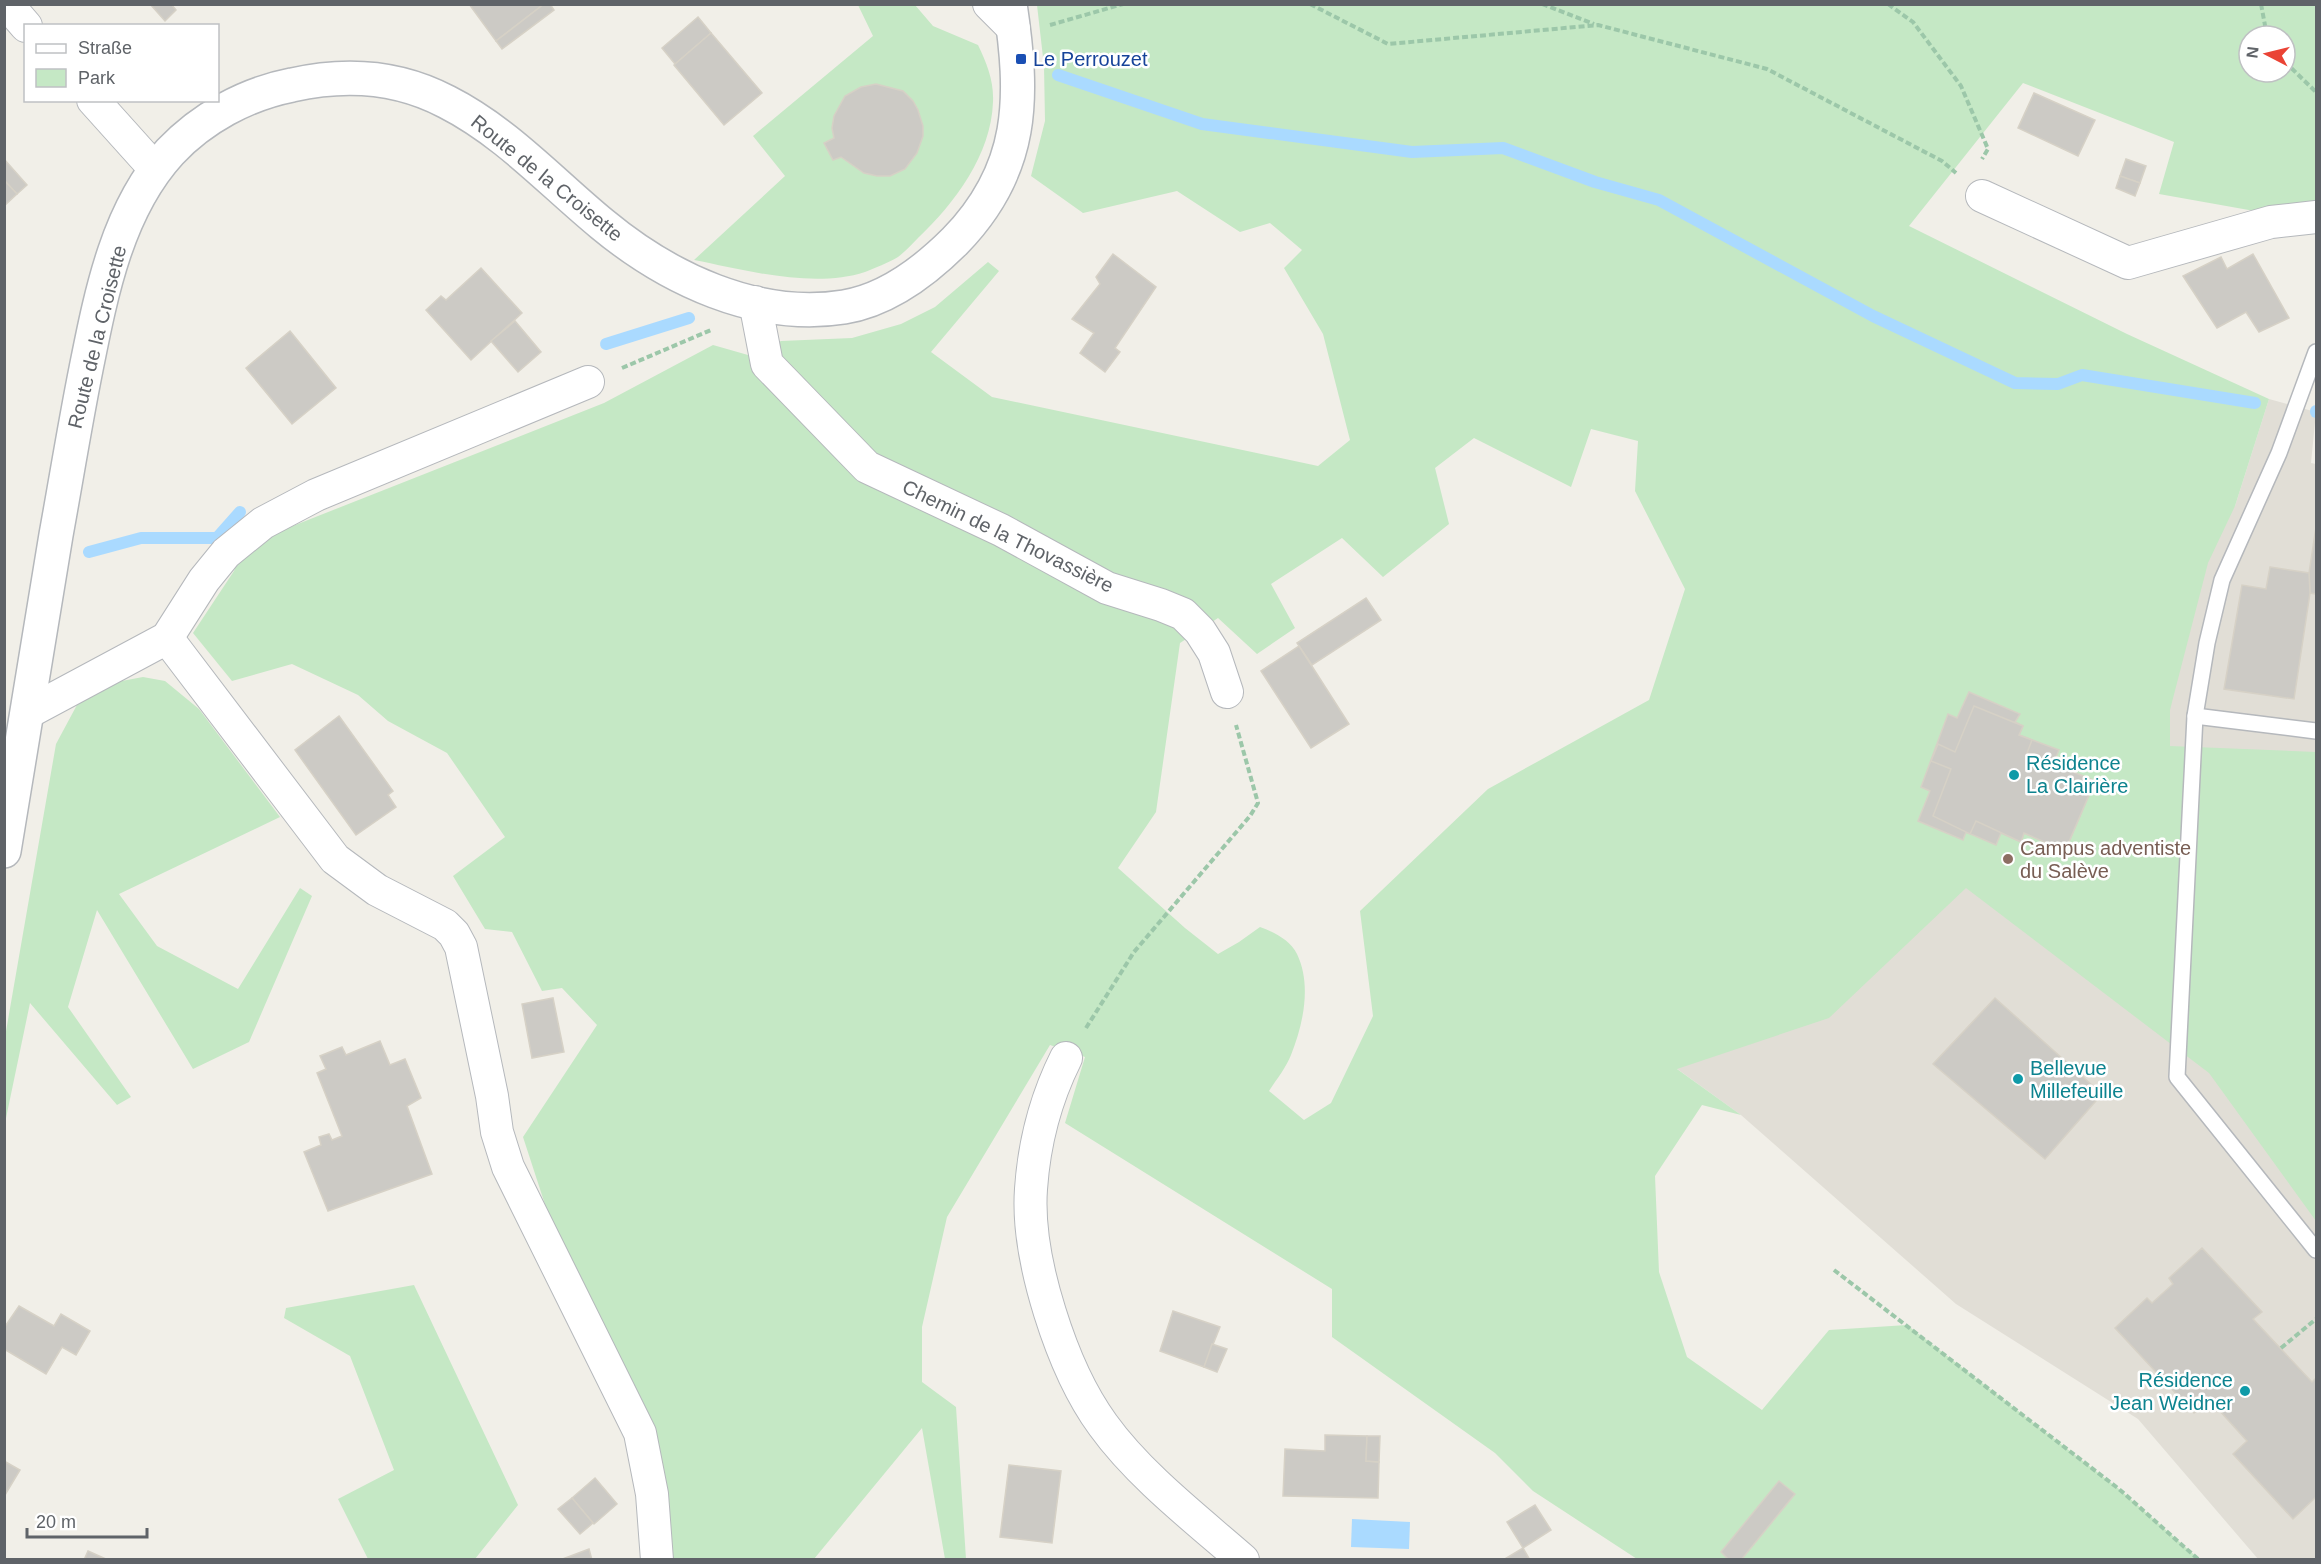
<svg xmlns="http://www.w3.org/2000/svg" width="2321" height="1564" font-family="Helvetica,sans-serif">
  <rect width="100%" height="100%" fill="#f1efe8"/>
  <!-- education -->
  <polygon fill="#e1ded6" points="2269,399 2316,412 2311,463 2316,464 2316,1559 2258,1559 2138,1419 1956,1304 1741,1115 1572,993 2235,506"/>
  <!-- green -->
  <g fill="#c5e8c5" fill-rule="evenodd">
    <path d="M858,5H915L933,26L978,45C987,64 994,81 993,102C991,155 955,203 918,238C912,244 905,252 898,257C888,263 875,268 865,272C813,289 745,270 694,260L785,176L753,136L873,36Z"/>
    <path d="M1037,5H2316V222L2159,194L2174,142L2023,83L1909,226L2127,334L2269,399L2235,506L2208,563L2170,710V746L2316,752V1221L2209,1073L1966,888L1829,1018L1677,1069L1741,1115L1702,1105L1655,1176L1659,1272L1687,1357L1762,1410L1829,1330L1907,1325L2119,1489L2199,1559H1637L1533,1491L1495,1453L1332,1337V1289L1065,1123L1085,1057L1050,1045L947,1217L922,1327V1382L956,1407L966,1559H945L922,1428L814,1559H670L554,1232L523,1137L597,1025L562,988L542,991L512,932L485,929L453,876L505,837L447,753L388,721L358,695L292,664L232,681L193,633L234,571L239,557L275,533L604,403L713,345L748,355L781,341L852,338L901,324L935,307L988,262L999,271L931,352L992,397L1318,466L1350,440L1323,334L1284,268L1302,250L1270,223L1240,232L1177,191L1083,213L1031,176L1045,121L1044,66ZM2249,36H2285V72H2249ZM1591,429L1638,441L1635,491L1685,589L1649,700L1488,789L1360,911L1373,1016L1331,1103L1304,1120L1269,1091C1276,1080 1286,1068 1291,1055C1303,1025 1312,985 1297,954C1290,940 1274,932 1260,927L1239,942L1218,954L1185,928L1118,868L1156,812L1180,643L1218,618L1257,654L1295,628L1271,584L1342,538L1383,577L1449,524L1435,468L1474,438L1571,487Z"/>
    <polygon points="143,677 165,681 199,709 280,817 119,894 157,946 238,989 300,888 312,896 249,1042 193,1069 97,910 68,1007 131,1097 117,1105 30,1003 5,1123 5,1037 56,744 78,703 95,686"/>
    <polygon points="414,1285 518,1505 475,1559 368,1559 338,1499 394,1470 350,1356 284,1318 286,1308"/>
  </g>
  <!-- water -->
  <polygon fill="#aadaff" points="1352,1519 1410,1522 1409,1549 1351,1547"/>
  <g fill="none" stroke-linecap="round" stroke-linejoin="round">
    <!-- stream -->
    <g stroke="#aadaff" stroke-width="12">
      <polyline points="1058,75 1202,124 1412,152 1503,148 1595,182 1659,200 1873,316 2015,383 2058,384 2082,375 2255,403"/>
      <polyline points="606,344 689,318"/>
      <polyline points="2316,412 2316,411"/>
      <polyline points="89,552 141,538 217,538 240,512"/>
    </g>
  </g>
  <!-- building -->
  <g fill="#cccac5" stroke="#d6d1c6" stroke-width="1.5">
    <polygon points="150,4 171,4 176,10 165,21"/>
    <polygon points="469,4 544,4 496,41"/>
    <polygon points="544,4 550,4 554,10 502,49 496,41"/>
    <polygon points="698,17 711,33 675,64 662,48"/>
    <polygon points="711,33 762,93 724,125 674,65"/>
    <polygon points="876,84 903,91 913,101 918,110 923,126 923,136 917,153 905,169 890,176 877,176 864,173 841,157 833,160 824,143 834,138 832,128 834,116 845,96 861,87"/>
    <polygon points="2034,93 2095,120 2078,156 2018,128"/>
    <polygon points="4,159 27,185 17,194 4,180"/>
    <polygon points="2126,159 2146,166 2140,183 2120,176"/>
    <polygon points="2120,176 2140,183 2135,196 2116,188"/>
    <polygon points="4,180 17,194 4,206"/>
    <polygon points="1113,254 1156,287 1115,348 1120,352 1105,372 1080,353 1094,333 1072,319 1100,284 1096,277"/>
    <polygon points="2253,254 2289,318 2259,332 2246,312 2217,328 2183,276 2221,257 2227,269"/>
    <polygon points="481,268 522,313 471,360 426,310 441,296 446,300"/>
    <polygon points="515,321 541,352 518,372 491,341"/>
    <polygon points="290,331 336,388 292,424 246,368"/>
    <polygon points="2316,527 2316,594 2310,593 2309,573"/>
    <polygon points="2270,567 2309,573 2310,593 2294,699 2224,689 2242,585 2266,589"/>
    <polygon points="1366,598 1381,620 1312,665 1297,643"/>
    <polygon points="1299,646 1349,724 1311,748 1261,671"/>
    <polygon points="1969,692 2020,714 2015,722 2023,726 2019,735 2059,750 2053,764 2095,781 2065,851 2024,833 2021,842 2001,833 1996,845 1966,832 1963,840 1918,821 1930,791 1921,787 1948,714 1957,718"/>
    <polygon points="1974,706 2023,726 2019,735 2032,740 2027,753 2095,781 2065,851 2024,833 2021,842 1976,821 1970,834 1933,816 1951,769 1931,761 1938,744 1955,752"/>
    <polygon points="339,716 393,791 388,795 396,807 356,835 295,750"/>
    <polygon points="553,998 564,1052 532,1058 522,1004"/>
    <polygon points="1995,998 2102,1094 2045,1159 1933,1064"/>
    <polygon points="380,1041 390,1065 405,1059 421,1098 407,1106 432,1174 328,1211 304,1152 321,1145 319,1137 329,1134 332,1140 342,1136 317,1073 326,1069 320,1056 342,1047 346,1055"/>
    <polygon points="2202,1248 2262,1312 2253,1319 2312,1382 2316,1378 2316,1497 2293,1519 2233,1454 2247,1441 2209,1399 2194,1413 2115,1328 2147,1298 2152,1303 2173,1284 2169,1278"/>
    <polygon points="19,1306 54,1326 61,1314 90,1331 76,1355 62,1347 46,1374 4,1349 4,1328"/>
    <polygon points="1173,1311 1220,1327 1204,1367 1160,1351"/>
    <polygon points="1212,1344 1227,1349 1217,1372 1204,1367"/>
    <polygon points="1325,1435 1367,1436 1366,1461 1379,1462 1378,1498 1283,1496 1285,1449 1325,1451"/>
    <polygon points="1367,1436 1380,1436 1379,1462 1366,1461"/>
    <polygon points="4,1461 20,1470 5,1495 4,1495"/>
    <polygon points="1009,1465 1061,1471 1052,1543 1000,1537"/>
    <polygon points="595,1478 617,1504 594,1524 572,1498"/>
    <polygon points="1779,1481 1795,1494 1741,1560 1729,1560 1721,1552"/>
    <polygon points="572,1498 593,1523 580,1534 558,1509"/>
    <polygon points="1535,1505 1551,1530 1523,1548 1507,1522"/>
    <polygon points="1523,1548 1530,1560 1503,1560"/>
    <polygon points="589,1549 592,1560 560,1560"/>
    <polygon points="88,1551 108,1560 84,1560"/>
  </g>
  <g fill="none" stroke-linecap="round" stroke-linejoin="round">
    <defs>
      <g id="service">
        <polyline points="2316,352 2279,453 2222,580 2207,643 2195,716 2316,731"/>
        <polyline points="2195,716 2177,1077 2316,1250"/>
      </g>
      <g id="minor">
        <polyline points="7,4 26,26"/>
        <polyline points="989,4 1014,29"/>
        <polyline points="93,100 155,169"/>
        <polyline points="1982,196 2128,263 2271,222 2316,217"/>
        <polyline points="755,302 767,364 867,467 1001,530 1107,588 1161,605 1183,614 1200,631 1214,653 1227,692"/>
        <polyline points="167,638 335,859 377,890 445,925 454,934 461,947 492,1096 497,1132 508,1167 640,1433 652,1494 657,1560"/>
        <polyline points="27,713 167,638 204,580 226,553 263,523 316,495 588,382"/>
        <path d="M1066,1058C1046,1098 1034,1145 1031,1189C1026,1258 1062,1369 1103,1425C1139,1475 1196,1519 1243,1560"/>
      </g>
      <path id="tertiary" d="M4,851C21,746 39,641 56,535C66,480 75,424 86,369C101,294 117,210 170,152C202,118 246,94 292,85C345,73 398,76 447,102C506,132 551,182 602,224C667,278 756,321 844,307C887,300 925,271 955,241C1025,169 1024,98 1010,4"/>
    </defs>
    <!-- service casing -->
    <use href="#service" stroke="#b5b8bc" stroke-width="18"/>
    <!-- minor casing -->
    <use href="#minor" stroke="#b5b8bc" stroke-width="34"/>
    <!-- tertiary casing -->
    <use href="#tertiary" stroke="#b5b8bc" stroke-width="36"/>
    <!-- path -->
    <g stroke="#9cc7a9" stroke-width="4" stroke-dasharray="6 3" stroke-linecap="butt">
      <polyline points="1310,4 1388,44 1598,25 1767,69 1942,161 1956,173"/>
      <polyline points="1542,4 1594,24"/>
      <polyline points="1888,4 1913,22 1961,86 1988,149 1982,159"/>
      <polyline points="2261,4 2267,36"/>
      <polyline points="1050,25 1123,4"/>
      <polyline points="2285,62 2316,92"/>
      <polyline points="622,368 711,330"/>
      <polyline points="1086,1028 1134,952 1250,816 1258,803 1236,725"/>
      <polyline points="1834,1270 2119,1489 2199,1560"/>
      <polyline points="2281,1348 2316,1319"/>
    </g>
    <!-- service -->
    <use href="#service" stroke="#fff" stroke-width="15"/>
    <!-- minor -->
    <use href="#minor" stroke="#fff" stroke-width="32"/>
    <!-- tertiary -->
    <use href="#tertiary" stroke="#fff" stroke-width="33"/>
  </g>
  <!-- markers -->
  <rect fill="#1a4fb4" stroke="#fff" stroke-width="2" x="1015" y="53" width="12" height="12" rx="3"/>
  <g fill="#0f9aa8" stroke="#fff" stroke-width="2">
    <circle cx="2014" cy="775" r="6"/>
    <circle cx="2018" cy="1079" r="6"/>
    <circle cx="2245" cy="1391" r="6"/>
  </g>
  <circle fill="#8d6e63" stroke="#fff" stroke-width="2" cx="2008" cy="859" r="6"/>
  <g text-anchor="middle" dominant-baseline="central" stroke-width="5" stroke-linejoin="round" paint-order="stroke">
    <!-- transit labels -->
    <g font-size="20" fill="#164399" stroke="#fff" text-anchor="start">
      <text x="1033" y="59">Le Perrouzet</text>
    </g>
    <!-- street labels -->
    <g font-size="20" fill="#5f6368" stroke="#fff">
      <text transform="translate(547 178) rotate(39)">Route de la Croisette</text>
      <text transform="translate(97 337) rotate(-76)">Route de la Croisette</text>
      <text transform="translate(1008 536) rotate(26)">Chemin de la Thovassière</text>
    </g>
    <!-- culture labels -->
    <g font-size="20" fill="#0d838f" stroke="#fff" text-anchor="start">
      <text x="2026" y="763">Résidence<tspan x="2026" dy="23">La Clairière</tspan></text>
      <text x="2030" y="1068">Bellevue<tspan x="2030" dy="23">Millefeuille</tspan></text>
      <text x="2233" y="1380" text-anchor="end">Résidence<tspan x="2233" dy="23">Jean Weidner</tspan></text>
    </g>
    <!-- education labels -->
    <g font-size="20" fill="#785e54" stroke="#fff" text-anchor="start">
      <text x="2020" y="848">Campus adventiste<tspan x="2020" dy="23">du Salève</tspan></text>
    </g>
  </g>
  <!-- border -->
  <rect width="2321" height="1564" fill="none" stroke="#5f6368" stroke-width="12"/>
  <!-- legend -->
  <rect x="24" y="24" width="195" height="78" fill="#ffffff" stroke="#bfc1c3" stroke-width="1.5"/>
  <rect x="36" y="44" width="30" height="9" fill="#ffffff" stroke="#bfc1c3" stroke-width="1.5"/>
  <text x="78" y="54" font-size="18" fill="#5f6368">Straße</text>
  <rect x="36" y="69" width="30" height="18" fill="#c5e8c5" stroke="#bfc1c3" stroke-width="1.5"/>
  <text x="78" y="84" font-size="18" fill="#5f6368">Park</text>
  <!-- north arrow -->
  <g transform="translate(2267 54) rotate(277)"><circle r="28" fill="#ffffff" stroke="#bfc1c3" stroke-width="1.5"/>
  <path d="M0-4.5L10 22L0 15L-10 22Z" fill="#ea4335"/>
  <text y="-9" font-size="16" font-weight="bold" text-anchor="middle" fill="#5f6368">N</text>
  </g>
  <!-- scale -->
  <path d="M27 1528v9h120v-9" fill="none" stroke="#5f6368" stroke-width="3"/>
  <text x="36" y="1528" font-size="18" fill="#5f6368" stroke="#ffffff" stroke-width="4.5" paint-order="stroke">20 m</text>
</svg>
